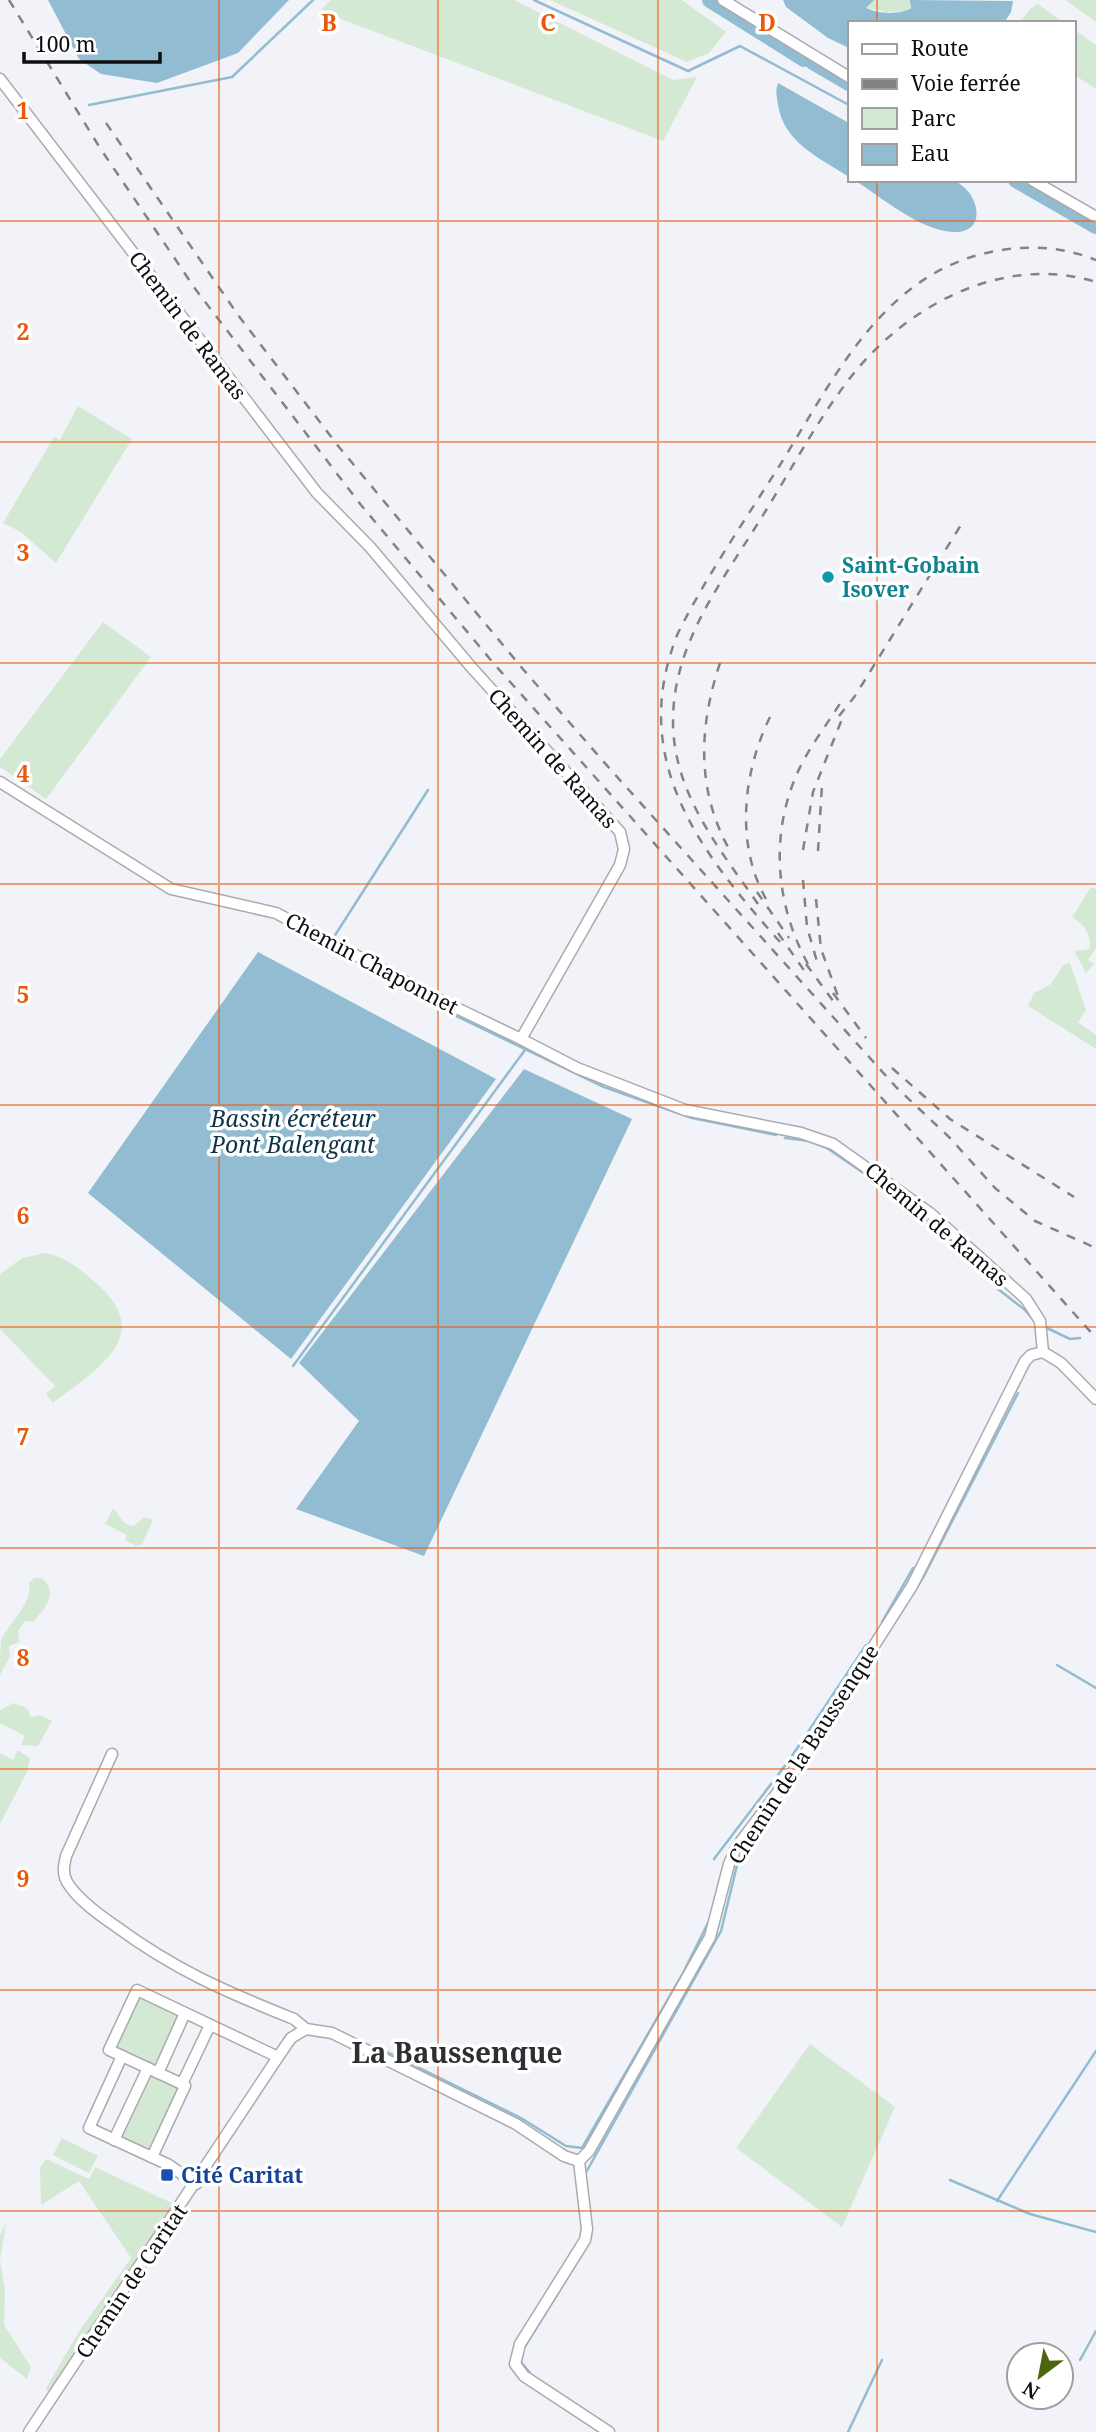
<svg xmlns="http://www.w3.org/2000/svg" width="1096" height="2432" font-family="'Noto Serif',serif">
  <rect width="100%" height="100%" fill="#f2f3f8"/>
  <!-- green -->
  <g fill="#d4e9d3">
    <polygon points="331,0 514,0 673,80 697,77 663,141 320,11"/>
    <polygon points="550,0 682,0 726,32 709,53 687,62"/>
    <polygon points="874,0 910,0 913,3 906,11 887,12 866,8"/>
    <polygon points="1065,0 1096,0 1096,22"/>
    <polygon points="1038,4 1064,23 1019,23 1030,9"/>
    <polygon points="1073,29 1096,45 1096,89 1073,74"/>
    <polygon points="78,406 132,439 56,563 21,532 3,523 54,437 60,440"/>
    <polygon points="103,622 151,657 46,799 0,767 0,759"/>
    <path d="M1091,887L1096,889V948L1088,960L1094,964L1086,973L1074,951L1090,949C1090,933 1086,926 1072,917Z"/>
    <polygon points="1070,963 1086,1010 1078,1022 1096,1035 1096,1049 1028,1006 1034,993 1051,984 1064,964"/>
    <path d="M45,1253C67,1257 79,1269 96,1283C157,1336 96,1369 53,1403L46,1394L55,1386L0,1329V1274L22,1258Z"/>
    <path d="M113,1508C121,1516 121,1525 134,1526L144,1517L153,1520L142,1544L136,1546L125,1540L127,1535L105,1524Z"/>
    <path d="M34,1578H42C60,1596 43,1608 34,1622L25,1621L18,1631L19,1642L9,1646L10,1656L0,1675C0,1665 0,1650 1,1641C8,1623 33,1604 29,1583Z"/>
    <polygon points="13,1703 27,1708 31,1717 40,1715 52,1721 38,1746 21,1745 25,1736 0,1723 0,1710"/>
    <polygon points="18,1750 30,1759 27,1772 0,1824 0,1753 13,1760"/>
    <polygon points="139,1997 178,2015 154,2066 115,2048"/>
    <polygon points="810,2044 895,2107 842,2227 736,2148"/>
    <polygon points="149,2073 179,2086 148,2151 120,2138"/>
    <polygon points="62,2138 98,2156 89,2173 53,2155"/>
    <polygon points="46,2159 89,2179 95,2167 176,2205 49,2391 45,2390 78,2333 131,2258 79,2181 41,2205 40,2168"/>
    <polygon points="6,2224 0,2261 5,2289 4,2325 31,2367 27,2379 0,2358 0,2235"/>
  </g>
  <!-- water -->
  <g fill="#91bcd1">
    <polygon points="48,0 289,0 238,53 157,83 101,74 79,59"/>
    <path d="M783,0H874L866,8C878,14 900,15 911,8L910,0L1013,1L1011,12L1004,23H849V48L828,38L786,7Z"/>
    <path d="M778,83L849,123V177C820,158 784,143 778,105C777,96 775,91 778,83Z"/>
    <path d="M854,180C878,180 930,175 951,180C978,187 991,234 953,232C919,230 883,198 854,180Z"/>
    <polygon points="258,952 496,1079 291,1359 88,1193"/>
    <polygon points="524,1069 632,1119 424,1556 296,1509 359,1421 299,1363"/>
  </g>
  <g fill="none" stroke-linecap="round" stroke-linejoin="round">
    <!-- stream -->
    <g stroke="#91bcd1" stroke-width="2.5">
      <polyline points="534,0 688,71 740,46 849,105"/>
      <polyline points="89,105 232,77 313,0"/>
      <polyline points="332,940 428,790"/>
      <polyline points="328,945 448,1012 604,1087 692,1118 776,1135"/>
      <polyline points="785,1138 810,1141 827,1148 878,1183 968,1254 998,1289 1025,1310 1036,1323"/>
      <polyline points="1047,1328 1070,1339 1080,1338"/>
      <polyline points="293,1366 525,1050"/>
      <polyline points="882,1622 913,1568"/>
      <polyline points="1057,1665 1096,1688"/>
      <polyline points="714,1859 790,1759 866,1645"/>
      <polyline points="373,2045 521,2118 566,2146 582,2148 682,1975 709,1921"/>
      <polyline points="584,2176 721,1931 738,1861 752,1835 801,1770 924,1576 1018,1393"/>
      <polyline points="950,2180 1030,2214 1096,2232"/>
      <polyline points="997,2201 1096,2051"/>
      <polyline points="1080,2360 1096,2331"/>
      <polyline points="530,2373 521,2362 524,2348 584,2251"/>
      <polyline points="848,2432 882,2360"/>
    </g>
    <!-- river -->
    <g stroke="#91bcd1" stroke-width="16">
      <polyline points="710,0 804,59"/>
      <polyline points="813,62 849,83"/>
      <polyline points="1016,180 1096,226"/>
    </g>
    <defs>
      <g id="street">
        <polyline points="723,0 849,77"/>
        <polyline points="0,79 317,493 370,547 472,668 620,832 624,849 620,865 521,1039 577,1068 685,1110 801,1133 833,1144 930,1213 1026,1299 1040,1321 1043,1352"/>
        <polyline points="1032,180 1096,217"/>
        <polyline points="0,782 171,889 276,913 440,1000 521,1039"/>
        <polyline points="1043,1352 1061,1363 1096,1399"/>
        <path d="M112,1754L66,1856C64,1865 62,1873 67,1882C77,1899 98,1914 114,1925C175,1970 224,1991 294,2019L306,2029L332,2033L516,2124L564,2156L579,2161"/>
        <polyline points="122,2056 182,2084 210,2025"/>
        <polyline points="158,2073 185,2013"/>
        <polyline points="114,2140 148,2068"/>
        <polyline points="152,2157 185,2086 182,2084"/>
        <polyline points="579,2161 589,2151 710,1937 729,1864 736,1848 798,1765 912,1586 1025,1361 1031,1355 1043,1352"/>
        <polyline points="579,2161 587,2229 585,2240 520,2344 515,2364 524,2376 609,2432"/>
        <polyline points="196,2184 169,2165 89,2128 122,2056 109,2050 137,1990 278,2057"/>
        <polyline points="29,2432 278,2057 291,2038 306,2029"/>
      </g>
    </defs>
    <!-- street casing -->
    <use href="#street" stroke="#aaaaaf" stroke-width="13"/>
    <!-- street -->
    <use href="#street" stroke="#fff" stroke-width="10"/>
    <!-- rail -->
    <g stroke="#828386" stroke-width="2.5" stroke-dasharray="9 9" stroke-linecap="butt">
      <polyline points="9,0 100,148 196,290 361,505 495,665 1096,1338"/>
      <polyline points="106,123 238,315 339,447 522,668 610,769 896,1087 950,1138 995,1188 1035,1221 1096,1248"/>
      <path d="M720,663C699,726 696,789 729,849"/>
      <polyline points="839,716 855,696 964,520"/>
      <polyline points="803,850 813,792 844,714"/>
      <polyline points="818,851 822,785"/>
      <polyline points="803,880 807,927 818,965"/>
      <polyline points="757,892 789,938"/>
      <path d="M766,899C735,844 743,772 770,717"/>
      <polyline points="816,899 821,949 839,999"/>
      <path d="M758,904C719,848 673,793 673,721C673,644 721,583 760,520C790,472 818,418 854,373C911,303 1005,254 1096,282"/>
      <polyline points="778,933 808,976"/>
      <path d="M780,942C700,852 627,759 678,633C707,575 745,520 780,465C836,375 886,267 1002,250C1034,245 1066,248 1096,260"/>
      <polyline points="806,964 836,1005"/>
      <path d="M808,964C776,906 770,837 796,776C807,750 826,726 841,702"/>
      <polyline points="833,993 866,1038"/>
      <polyline points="892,1068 950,1119 1074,1197"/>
    </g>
  </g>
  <!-- grid -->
  <path fill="none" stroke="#e8590c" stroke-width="2" stroke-opacity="0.55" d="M219,0V2432M438,0V2432M658,0V2432M877,0V23M877,180V2432M0,221H1096M0,442H1096M0,663H1096M0,884H1096M0,1105H1096M0,1327H1096M0,1548H1096M0,1769H1096M0,1990H1096M0,2211H1096"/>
  <!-- markers -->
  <circle fill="#0f9aa8" stroke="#fff" stroke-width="2.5" cx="828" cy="577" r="7"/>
  <rect fill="#1a4fb4" stroke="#fff" stroke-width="2.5" x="160" y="2168" width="14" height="14" rx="3.5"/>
  <g text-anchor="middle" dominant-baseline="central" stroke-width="7" stroke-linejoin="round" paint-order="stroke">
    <!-- street labels -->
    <g font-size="21" fill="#0e0e10" stroke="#fff">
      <text transform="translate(188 325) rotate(53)">Chemin de Ramas</text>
      <text transform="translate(553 758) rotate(48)">Chemin de Ramas</text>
      <text transform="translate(372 963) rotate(28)">Chemin Chaponnet</text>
      <text transform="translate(937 1224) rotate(40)">Chemin de Ramas</text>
      <text transform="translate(803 1754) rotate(-57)">Chemin de la Baussenque</text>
      <text transform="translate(131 2281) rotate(-56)">Chemin de Caritat</text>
    </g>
    <!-- culture labels -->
    <g font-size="21" font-weight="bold" fill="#0d838f" stroke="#fff" text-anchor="start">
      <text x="842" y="565">Saint-Gobain<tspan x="842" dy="24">Isover</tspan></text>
    </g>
    <!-- transit labels -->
    <g font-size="21" font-weight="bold" fill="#164399" stroke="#fff" text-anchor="start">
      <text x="181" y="2175">Cité Caritat</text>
    </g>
    <!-- water labels -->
    <g font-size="23" font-style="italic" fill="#0d3444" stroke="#fff">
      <text x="293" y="1118">Bassin écréteur<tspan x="293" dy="26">Pont Balengant</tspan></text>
    </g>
    <!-- district labels -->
    <g font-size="28" font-weight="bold" fill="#2f2f33" stroke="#fff">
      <text x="457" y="2052">La Baussenque</text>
    </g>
  </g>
  <g font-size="23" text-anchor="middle" font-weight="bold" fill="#e8590c" stroke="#fff" stroke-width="7" stroke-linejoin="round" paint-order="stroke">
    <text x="329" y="31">B</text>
    <text x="548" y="31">C</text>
    <text x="767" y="31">D</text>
    <text x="23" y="119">1</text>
    <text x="23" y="340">2</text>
    <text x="23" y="561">3</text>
    <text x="23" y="782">4</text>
    <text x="23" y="1003">5</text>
    <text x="23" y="1224">6</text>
    <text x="23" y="1445">7</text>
    <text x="23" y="1666">8</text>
    <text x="23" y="1887">9</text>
  </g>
  <!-- legend -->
  <rect x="848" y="21" width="228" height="161" fill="#ffffff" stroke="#9f9f9f" stroke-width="2"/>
  <rect x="862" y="44" width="35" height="10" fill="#ffffff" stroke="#9f9f9f" stroke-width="2"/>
  <text x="911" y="56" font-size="21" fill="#0e0e10">Route</text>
  <rect x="862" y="79" width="35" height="10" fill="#828386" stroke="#9f9f9f" stroke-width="2"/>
  <text x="911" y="91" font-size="21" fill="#0e0e10">Voie ferrée</text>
  <rect x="862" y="108" width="35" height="21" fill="#d4e9d3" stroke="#9f9f9f" stroke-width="2"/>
  <text x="911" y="126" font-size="21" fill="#0e0e10">Parc</text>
  <rect x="862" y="144" width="35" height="21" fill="#91bcd1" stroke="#9f9f9f" stroke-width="2"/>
  <text x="911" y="161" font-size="21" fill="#0e0e10">Eau</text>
  <!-- north arrow -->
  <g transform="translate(1040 2376) rotate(212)"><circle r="33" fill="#ffffff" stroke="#9f9f9f" stroke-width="2"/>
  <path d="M0-5L12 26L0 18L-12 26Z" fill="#4e630d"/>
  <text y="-10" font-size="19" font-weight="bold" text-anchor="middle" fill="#0e0e10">N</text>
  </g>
  <!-- scale -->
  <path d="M24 52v10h136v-10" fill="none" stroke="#0e0e10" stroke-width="3.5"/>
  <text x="35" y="52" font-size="21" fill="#0e0e10" stroke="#ffffff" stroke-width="5" paint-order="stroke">100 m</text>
</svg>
